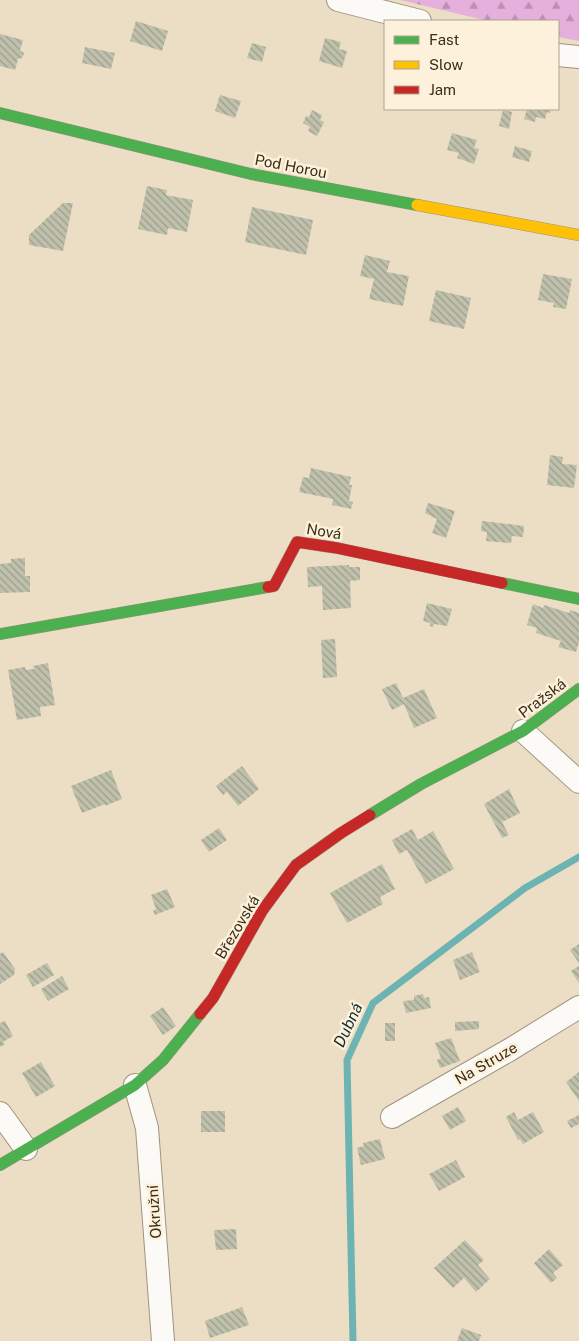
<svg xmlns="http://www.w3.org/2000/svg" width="579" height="1341" font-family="'Public Sans',sans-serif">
  <defs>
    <pattern id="forest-firs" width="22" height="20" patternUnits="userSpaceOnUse" patternTransform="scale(1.25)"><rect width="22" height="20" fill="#e5b1dc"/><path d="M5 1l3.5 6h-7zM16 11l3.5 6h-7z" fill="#bb90b1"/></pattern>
    <pattern id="building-back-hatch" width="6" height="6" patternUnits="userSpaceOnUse" patternTransform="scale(1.25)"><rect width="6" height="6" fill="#bfc1ac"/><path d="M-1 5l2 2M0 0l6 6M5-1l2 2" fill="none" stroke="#9c9d8b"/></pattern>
  </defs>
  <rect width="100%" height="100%" fill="#ecdec5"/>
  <!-- forest -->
  <polygon fill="url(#forest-firs)" points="400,0 579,0 579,41 558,37 558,21 488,21"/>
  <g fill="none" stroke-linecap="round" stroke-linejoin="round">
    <!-- stream -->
    <polyline stroke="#6cb3b1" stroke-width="7" points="353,1341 347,1060 373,1003 525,888 579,857"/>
  </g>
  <!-- building -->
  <g fill="url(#building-back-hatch)">
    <polygon points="136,21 168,31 162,51 130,41"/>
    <polygon points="0,34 23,40 20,51 23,52 24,54 22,58 18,59 15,70 0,66"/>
    <polygon points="325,38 341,42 339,49 347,51 342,68 319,61"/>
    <polygon points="252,43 266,47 262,62 247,58"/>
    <polygon points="85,47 115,53 111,69 82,63"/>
    <polygon points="220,95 241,101 235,118 215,111"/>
    <polygon points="527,109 551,109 550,113 547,112 545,119 536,117 535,122 524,119"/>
    <polygon points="312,110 322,115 320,120 324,122 317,136 308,131 310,127 303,123 306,116 309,117"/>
    <polygon points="503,110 512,112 509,129 499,126"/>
    <polygon points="452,133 477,140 474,148 479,149 474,164 457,158 459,153 447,150"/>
    <polygon points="515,146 532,151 529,162 512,157"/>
    <polygon points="147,186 167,190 166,195 193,200 187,232 168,228 167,235 138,229"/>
    <polygon points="63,203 73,203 63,251 29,245 29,235"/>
    <polygon points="252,207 313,220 306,255 245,242"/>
    <polygon points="365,255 390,261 387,272 409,276 403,306 369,299 374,279 360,276"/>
    <polygon points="543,274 572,279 566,309 553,307 554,303 538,300"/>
    <polygon points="436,290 471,298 464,329 429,321"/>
    <polygon points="550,455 563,457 562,464 577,465 574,488 547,485"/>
    <polygon points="311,468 351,477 349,485 352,485 349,501 353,502 351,509 332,505 333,499 299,492 303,477 309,478"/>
    <polygon points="428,503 455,511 446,538 432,533 437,519 425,513"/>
    <polygon points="482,521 524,526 523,537 512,536 511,543 486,541 487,532 481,531"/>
    <polygon points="25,558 25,576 30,576 30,592 0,593 0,564 11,563 11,559"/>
    <polygon points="349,565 349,567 360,567 360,580 350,581 351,608 323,610 322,586 308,587 307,567"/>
    <polygon points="427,603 452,609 447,626 434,624 433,627 430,626 430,623 423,621"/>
    <polygon points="533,604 543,608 544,605 569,613 570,610 579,613 579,642 576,652 558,647 561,641 536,633 537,628 527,625"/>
    <polygon points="335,639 337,677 323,678 321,640"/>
    <polygon points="48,663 55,705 40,707 41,716 17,720 8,670 25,667 26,670 34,669 33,666"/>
    <polygon points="396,683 403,698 424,689 437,718 414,728 404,704 392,710 382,689"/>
    <polygon points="242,766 259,789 238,806 227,792 223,795 216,786"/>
    <polygon points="111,770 122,799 105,806 105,804 82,813 71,786"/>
    <polygon points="509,789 520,813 502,822 509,835 502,838 484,804"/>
    <polygon points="219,828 227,840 209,852 201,840"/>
    <polygon points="412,829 418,840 433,831 454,869 426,884 407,850 399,854 392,840"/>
    <polygon points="382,864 395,889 380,897 383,904 347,923 330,893"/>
    <polygon points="167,889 175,907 155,915 153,911 156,909 151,895"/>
    <polygon points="579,944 579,963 570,950"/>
    <polygon points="3,952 15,969 14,975 0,984 0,954"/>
    <polygon points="472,952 480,972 460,980 453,960"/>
    <polygon points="47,963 54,975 33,987 26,975"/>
    <polygon points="579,966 579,983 571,971"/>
    <polygon points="62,976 69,989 48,1001 41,989"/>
    <polygon points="423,994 424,998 429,997 431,1008 406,1013 403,1001 414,1000 414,996"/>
    <polygon points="163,1007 176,1026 163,1035 150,1016"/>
    <polygon points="5,1021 13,1036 3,1042 5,1044 0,1047 0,1023"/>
    <polygon points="479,1021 479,1029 455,1031 455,1022"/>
    <rect x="385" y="1023" width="10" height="18"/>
    <polygon points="451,1038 460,1061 440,1068 437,1060 441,1058 435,1043"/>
    <polygon points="41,1062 55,1086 36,1097 22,1073"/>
    <polygon points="579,1072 579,1101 566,1082"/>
    <polygon points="458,1107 466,1121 450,1130 442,1116"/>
    <rect x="201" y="1111" width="24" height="21"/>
    <polygon points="514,1112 518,1120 533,1112 544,1132 523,1144 520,1139 518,1140 506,1117"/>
    <polygon points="579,1115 579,1124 571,1128 567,1121"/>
    <polygon points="380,1139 385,1159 361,1165 357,1148 364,1146 363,1143"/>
    <polygon points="456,1160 465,1177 439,1191 429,1174"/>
    <polygon points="236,1229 237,1249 216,1250 214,1230"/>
    <polygon points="465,1240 484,1260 478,1265 490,1279 476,1292 464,1278 453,1288 434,1268"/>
    <polygon points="549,1249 563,1265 553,1273 557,1278 551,1283 534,1263"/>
    <polygon points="242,1307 249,1325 210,1338 205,1321"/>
    <polygon points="462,1328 481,1335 479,1341 457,1341"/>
  </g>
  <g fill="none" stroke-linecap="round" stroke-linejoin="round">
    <defs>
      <g id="street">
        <polyline points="338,0 420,21"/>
        <polyline points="558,55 579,57"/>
        <polyline points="523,731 579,782"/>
        <polyline points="135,1085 147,1128 163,1341"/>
        <polyline points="0,1113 26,1149"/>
        <polyline points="392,1117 511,1049 579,1007"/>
      </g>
      <g id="fast">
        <polyline points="0,113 251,174 417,205"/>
        <polyline points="502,583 579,599"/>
        <polyline points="0,634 268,587"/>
        <polyline points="370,815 421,784 523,731 579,689"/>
        <polyline points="0,1165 135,1085 163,1060 200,1014"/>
      </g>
      <polyline id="slow" points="417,205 579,235"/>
      <g id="jam">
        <polyline points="268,587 274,586 297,542 337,548 502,583"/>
        <polyline points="200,1014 213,998 262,911 296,865 341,833 370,815"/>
      </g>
    </defs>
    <!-- street casing -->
    <use href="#street" stroke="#9f947e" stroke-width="24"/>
    <!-- fast casing -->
    <use href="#fast" stroke="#9f947e" stroke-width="12"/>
    <!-- slow casing -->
    <use href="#slow" stroke="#9f947e" stroke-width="12"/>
    <!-- jam casing -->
    <use href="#jam" stroke="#9f947e" stroke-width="12"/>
    <!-- street -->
    <use href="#street" stroke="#fcfaf6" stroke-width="22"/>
    <!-- fast -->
    <use href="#fast" stroke="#4caf50" stroke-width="11"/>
    <!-- slow -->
    <use href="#slow" stroke="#ffc107" stroke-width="11"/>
    <!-- jam -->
    <use href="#jam" stroke="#c62828" stroke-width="11"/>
  </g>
  <g text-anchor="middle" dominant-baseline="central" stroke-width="5" stroke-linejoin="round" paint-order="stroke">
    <!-- street labels -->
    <g font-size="15" fill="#382d16" stroke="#fdf1db">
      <text transform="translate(291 166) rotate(11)">Pod Horou</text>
      <text transform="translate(324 531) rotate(9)">Nová</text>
      <text transform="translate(542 698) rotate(-37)">Pražská</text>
      <text transform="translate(237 927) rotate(-59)">Březovská</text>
      <text transform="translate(486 1063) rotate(-30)">Na Struze</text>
      <text transform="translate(154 1212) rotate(-94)">Okružní</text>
    </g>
    <!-- water labels -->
    <g font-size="16" font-style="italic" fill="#103033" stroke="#fdf1db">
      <text transform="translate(348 1025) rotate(-65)">Dubná</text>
    </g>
  </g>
  <!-- legend -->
  <rect x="384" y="20" width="175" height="90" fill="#fdf1db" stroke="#aea38c"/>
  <rect x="394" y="36" width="25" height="8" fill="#4caf50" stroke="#aea38c"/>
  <text x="429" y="45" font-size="15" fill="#382d16">Fast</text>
  <rect x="394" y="61" width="25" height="8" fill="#ffc107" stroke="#aea38c"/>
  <text x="429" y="70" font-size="15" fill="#382d16">Slow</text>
  <rect x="394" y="86" width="25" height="8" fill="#c62828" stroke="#aea38c"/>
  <text x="429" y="95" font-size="15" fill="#382d16">Jam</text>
</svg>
